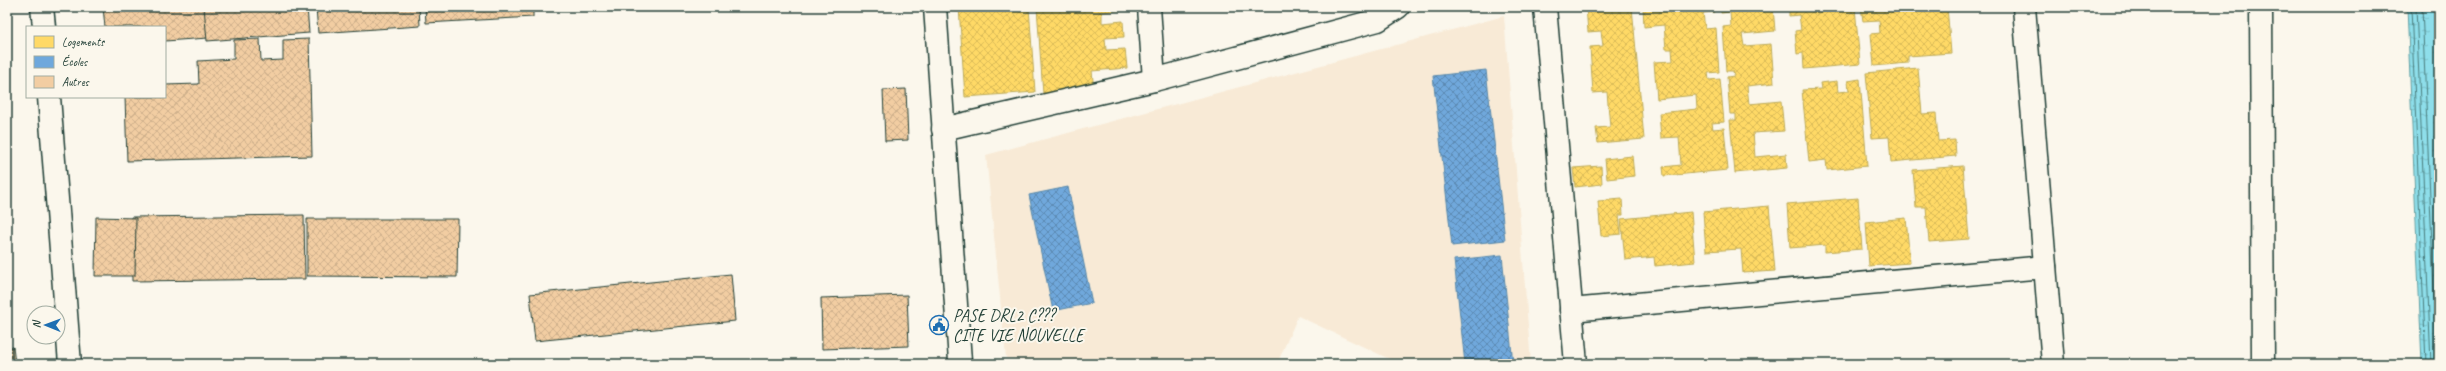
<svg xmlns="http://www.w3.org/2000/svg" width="2446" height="371" font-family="Caveat,sans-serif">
  <defs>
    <pattern id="water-ripples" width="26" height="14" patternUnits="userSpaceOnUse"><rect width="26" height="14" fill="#8edeea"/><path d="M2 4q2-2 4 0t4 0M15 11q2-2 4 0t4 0" fill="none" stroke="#7abfc9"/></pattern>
    <pattern id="homes-cross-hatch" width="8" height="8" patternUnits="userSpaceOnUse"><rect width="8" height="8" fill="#ffd966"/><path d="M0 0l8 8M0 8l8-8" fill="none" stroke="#dabb59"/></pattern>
    <pattern id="schools-cross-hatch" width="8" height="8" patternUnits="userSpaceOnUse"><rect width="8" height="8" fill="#6fa8dc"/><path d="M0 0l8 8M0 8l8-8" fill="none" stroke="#5b8ab3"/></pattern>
    <pattern id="building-cross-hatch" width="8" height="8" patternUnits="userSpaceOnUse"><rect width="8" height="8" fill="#f2cda2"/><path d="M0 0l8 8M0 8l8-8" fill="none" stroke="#cfb18c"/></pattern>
  </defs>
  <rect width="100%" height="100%" fill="#fbf7ec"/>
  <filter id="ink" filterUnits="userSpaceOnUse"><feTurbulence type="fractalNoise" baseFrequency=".025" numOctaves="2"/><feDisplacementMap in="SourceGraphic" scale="8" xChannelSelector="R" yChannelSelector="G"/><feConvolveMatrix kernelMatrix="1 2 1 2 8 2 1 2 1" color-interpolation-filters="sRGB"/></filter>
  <g filter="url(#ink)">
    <!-- built -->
    <polygon fill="#f8ead6" points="1504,16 1531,364 1400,364 1298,316 1277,364 1045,364 1006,358 986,155"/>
    <!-- water -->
    <polygon fill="url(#water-ripples)" stroke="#629ea1" points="2407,7 2439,7 2439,364 2422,364"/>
    <!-- homes -->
    <g fill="url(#homes-cross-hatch)" stroke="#bcaa57">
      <polygon points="959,7 1029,7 1035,92 965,97"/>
      <polygon points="1037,7 1122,7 1122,10 1102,12 1102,23 1123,21 1124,37 1105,38 1106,50 1125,49 1127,68 1092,71 1094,90 1043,94"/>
      <polygon points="1586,7 1632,7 1644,139 1598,143 1596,128 1610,127 1607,92 1593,93 1590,47 1603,46 1601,31 1588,32"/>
      <polygon points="1643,7 1713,7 1714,12 1703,13 1705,29 1716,28 1719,72 1708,73 1709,80 1720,79 1724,122 1712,123 1713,129 1724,128 1728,170 1664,176 1663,167 1681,165 1679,137 1661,138 1659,113 1697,109 1696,95 1657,99 1654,62 1673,61 1672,49 1666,49 1664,25 1644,27"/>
      <polygon points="1721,7 1773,7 1775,31 1742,34 1744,46 1771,44 1774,83 1747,86 1749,104 1781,101 1784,131 1753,133 1755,157 1786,154 1787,168 1735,173 1730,120 1736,120 1736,114 1730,114 1727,77 1734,76 1733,71 1726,71 1723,27 1731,26 1730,12 1721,13"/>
      <polygon points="1789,7 1855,7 1860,64 1804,69 1803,53 1797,54 1795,31 1801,30 1799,15 1789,16"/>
      <polygon points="1861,7 1947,7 1951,53 1908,56 1908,63 1874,66 1871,34 1880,33 1879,20 1863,21"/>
      <polygon points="1918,68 1922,114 1936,113 1938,141 1955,140 1956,156 1891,162 1889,137 1872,138 1866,73"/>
      <polygon points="1860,79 1867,166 1827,170 1826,160 1809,162 1802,90 1821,89 1820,83 1837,81 1838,92 1849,91 1848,81"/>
      <polygon points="1632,156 1634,176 1607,179 1605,159"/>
      <polygon points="1601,166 1602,184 1575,187 1573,168"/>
      <polygon points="1963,166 1969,239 1929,242 1926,207 1916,207 1913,170"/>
      <polygon points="1858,198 1862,249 1825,252 1825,245 1790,248 1787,204"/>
      <polygon points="1622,199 1623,215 1619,215 1621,234 1601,236 1598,201"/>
      <polygon points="1769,206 1775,271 1743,273 1741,249 1706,251 1703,212"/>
      <polygon points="1691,212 1695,262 1655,266 1654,257 1625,260 1621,219"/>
      <polygon points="1906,218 1910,263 1869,266 1866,222"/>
    </g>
    <!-- schools -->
    <g fill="url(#schools-cross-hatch)" stroke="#5788aa">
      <polygon points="1486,70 1505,240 1452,246 1433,76"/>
      <polygon points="1068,187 1092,303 1053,311 1029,195"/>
      <polygon points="1502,255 1513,364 1465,364 1454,260"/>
    </g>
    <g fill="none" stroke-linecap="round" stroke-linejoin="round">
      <!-- shore -->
      <g stroke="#4b7d7d" stroke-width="1">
        <polyline points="2411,7 2426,364"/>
        <polyline points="2416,7 2431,364"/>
        <polyline points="2422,7 2437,364"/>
      </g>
    </g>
    <!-- building -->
    <g fill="url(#building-cross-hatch)" stroke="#1f3d34">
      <polygon points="103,7 206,7 208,38 165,41 165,27 105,27"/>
      <polygon points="204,7 307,7 309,33 207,41"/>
      <polygon points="316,7 419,7 420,26 318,33"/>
      <polygon points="425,7 533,7 533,17 426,23"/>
      <polygon points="260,39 261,61 283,60 283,40 309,39 312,156 127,161 125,97 165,97 165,85 199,84 198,61 234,59 234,40"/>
      <polygon points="906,89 908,140 885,141 883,90"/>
      <polygon points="304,215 305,279 132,281 131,217"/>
      <polygon points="96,217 136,218 135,276 95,276"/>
      <polygon points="307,219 458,219 457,277 307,276"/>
      <polygon points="731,274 735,321 535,341 530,294"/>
      <polygon points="907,295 909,346 822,349 821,298"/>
      <polygon points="7,347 13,347 15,364 7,364"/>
      <polygon points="825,360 825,364 758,364 758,363"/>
    </g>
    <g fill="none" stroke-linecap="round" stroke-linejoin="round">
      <defs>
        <g id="minor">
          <polyline points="42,7 44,27"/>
          <polyline points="935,7 960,361"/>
          <polyline points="1149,7 1154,80"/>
          <polyline points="1545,7 1576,364"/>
          <polyline points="2024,7 2053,364"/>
          <polyline points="2261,7 2263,364"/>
          <polyline points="49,97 70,364"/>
          <polyline points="943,129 1154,80 1378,20 1398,7"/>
          <polyline points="1571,310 2045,267"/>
        </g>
      </defs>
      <!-- minor casing -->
      <use href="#minor" stroke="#1f3d34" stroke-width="25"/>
      <!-- minor -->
      <use href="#minor" stroke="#fbf7ec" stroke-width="22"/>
    </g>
  </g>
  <!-- icons -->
  <defs>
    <symbol id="civic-ring" viewBox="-11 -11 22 22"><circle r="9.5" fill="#fbf7ec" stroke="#1f6fb2" stroke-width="1.5"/><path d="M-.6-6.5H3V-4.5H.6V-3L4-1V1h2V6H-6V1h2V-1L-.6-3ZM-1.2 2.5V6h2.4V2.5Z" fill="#1f6fb2"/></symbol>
  </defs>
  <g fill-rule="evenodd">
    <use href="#civic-ring" x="928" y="314" width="22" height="22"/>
  </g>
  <g text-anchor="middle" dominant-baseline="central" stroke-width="4" stroke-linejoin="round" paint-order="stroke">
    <!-- poi labels -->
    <g font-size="17" fill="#1f3d34" stroke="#fbf7ec" text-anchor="start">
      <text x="953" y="315">PASE DRL2 C???<tspan x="953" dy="20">CITE VIE NOUVELLE</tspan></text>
    </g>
  </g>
  <!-- margin -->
  <rect width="2446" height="371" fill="none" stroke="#fbf7ec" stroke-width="24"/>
  <rect x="12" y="12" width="2422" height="347" fill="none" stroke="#1f3d34" stroke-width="1.5" filter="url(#ink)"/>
  <!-- legend -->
  <rect x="26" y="26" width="140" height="72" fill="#fbf7ec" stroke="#a3ada2"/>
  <rect x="34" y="36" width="20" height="12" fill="#ffd966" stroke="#a3ada2"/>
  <text x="62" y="46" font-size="12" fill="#1f3d34">Logements</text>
  <rect x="34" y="56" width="20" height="12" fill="#6fa8dc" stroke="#a3ada2"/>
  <text x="62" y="66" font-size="12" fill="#1f3d34">Écoles</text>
  <rect x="34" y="76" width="20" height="12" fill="#f2cda2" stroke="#a3ada2"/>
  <text x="62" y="86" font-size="12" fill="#1f3d34">Autres</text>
  <!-- north arrow -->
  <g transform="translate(46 325) rotate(271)"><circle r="19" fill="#fbf7ec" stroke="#a3ada2"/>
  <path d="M0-3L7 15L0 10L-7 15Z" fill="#1f6fb2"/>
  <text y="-6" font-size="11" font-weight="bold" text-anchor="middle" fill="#1f3d34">N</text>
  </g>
</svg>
